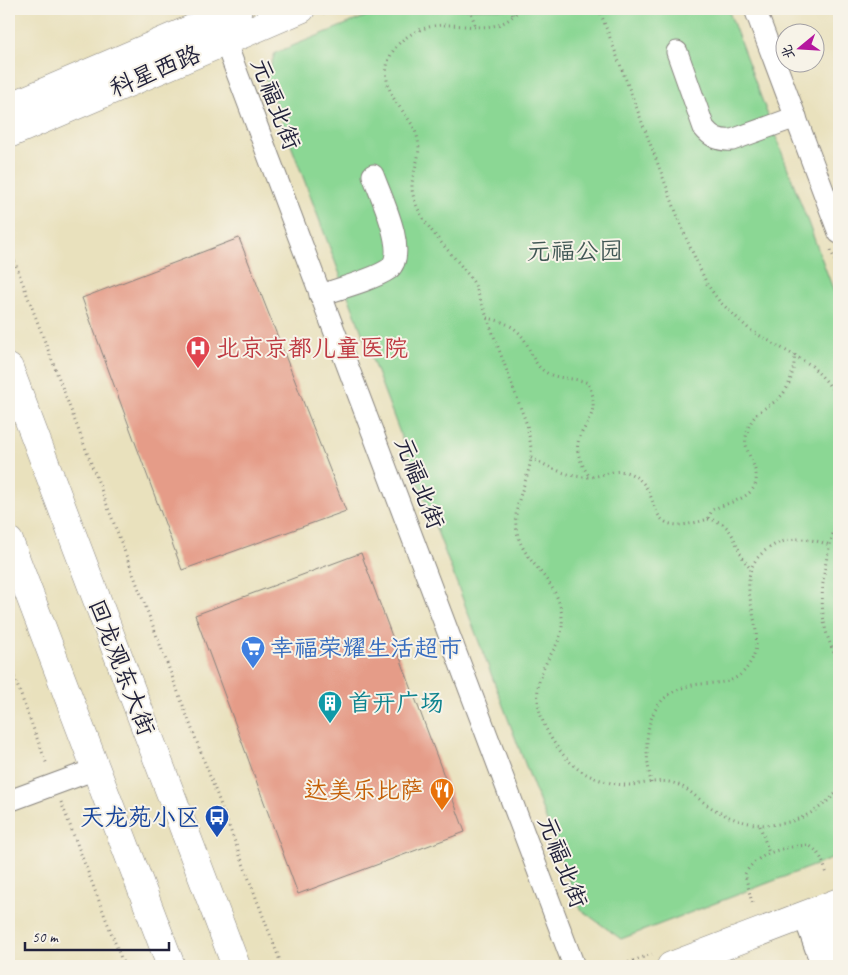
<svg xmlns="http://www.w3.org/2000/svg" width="848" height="975" font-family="Caveat,'LXGW WenKai TC',sans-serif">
  <rect width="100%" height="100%" fill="#f7f3e8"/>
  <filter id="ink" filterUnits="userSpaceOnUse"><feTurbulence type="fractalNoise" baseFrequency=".02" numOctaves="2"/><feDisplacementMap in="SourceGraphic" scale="10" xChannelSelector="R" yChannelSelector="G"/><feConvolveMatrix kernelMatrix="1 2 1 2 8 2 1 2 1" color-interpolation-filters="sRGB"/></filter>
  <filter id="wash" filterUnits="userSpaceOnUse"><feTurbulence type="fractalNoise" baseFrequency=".0096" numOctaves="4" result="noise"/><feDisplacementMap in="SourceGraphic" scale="20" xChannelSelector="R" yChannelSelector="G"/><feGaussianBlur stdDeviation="1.12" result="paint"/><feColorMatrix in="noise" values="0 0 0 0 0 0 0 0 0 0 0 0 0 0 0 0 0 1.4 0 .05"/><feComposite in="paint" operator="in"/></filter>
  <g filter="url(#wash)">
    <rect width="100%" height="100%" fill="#e9e1bd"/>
    <!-- green -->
    <polygon fill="#8bd794" stroke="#567c68" points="384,9 728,9 839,305 839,856 621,939 580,909 266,79 275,53"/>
    <g id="blocks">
      <!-- building -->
      <g fill="#e59c88">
        <polygon points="239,238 346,511 182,570 82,298"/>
        <polygon points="361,553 465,832 298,894 195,615"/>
      </g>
    </g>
  </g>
  <g filter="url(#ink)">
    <use href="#blocks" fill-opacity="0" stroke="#86827c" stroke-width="1"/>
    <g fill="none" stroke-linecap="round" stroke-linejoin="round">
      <defs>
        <g id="street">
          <polyline points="755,9 839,233"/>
          <polyline points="220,28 574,966"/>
          <path d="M677,52L704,128C712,138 720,141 732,140L796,117"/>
          <path d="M320,295C338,289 375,279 389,269C409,253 380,195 373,175"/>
          <polyline points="9,801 96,769"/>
          <polyline points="820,909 839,961"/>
          <polyline points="804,916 822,966"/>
        </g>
        <g id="secondary">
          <polyline points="9,107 238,9"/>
          <polyline points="9,134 301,9"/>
          <polyline points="671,966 839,902"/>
        </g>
        <g id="primary">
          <polyline points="9,368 236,966"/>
          <polyline points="9,541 171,966"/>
        </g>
      </defs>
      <!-- street casing -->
      <use href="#street" stroke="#86827c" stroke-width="23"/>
      <!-- secondary casing -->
      <use href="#secondary" stroke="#86827c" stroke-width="29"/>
      <!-- primary casing -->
      <use href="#primary" stroke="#86827c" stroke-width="29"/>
      <!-- path -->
      <g stroke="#86827c" stroke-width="3" stroke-dasharray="1 4" stroke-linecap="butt">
        <polyline points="470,9 476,28"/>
        <polyline points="511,9 513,16"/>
        <path d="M519,9C498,39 464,21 434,26C399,32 374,62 393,97C401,111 412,120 417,136C424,160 408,173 413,195C422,230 457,255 475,285L527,425C529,436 532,447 531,458C528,483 511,506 517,532C524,565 559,579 562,617C564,641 552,649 543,669C528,703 547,740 572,764C585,777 613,786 631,785C643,784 657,780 669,782C681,784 689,791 698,798C744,835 798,835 839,790"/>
        <polyline points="599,9 686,238 707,284 719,301 750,330 811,365 827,382 839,401"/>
        <polyline points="323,13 334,9"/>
        <polyline points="9,247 282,966"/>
        <polyline points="831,250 839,271"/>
        <path d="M487,318C499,320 513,325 521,335C531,347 532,365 547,373C560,380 575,377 588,383C590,388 593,394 593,399C596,433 560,432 589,476"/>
        <path d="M531,458C549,467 569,478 590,477C604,476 617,467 631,474C668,492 637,542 708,519L712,510C725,503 749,500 755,485C761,468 743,453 746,437C752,405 773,410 785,391C792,380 794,367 795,354"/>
        <path d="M839,515C823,561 811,618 839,661"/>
        <path d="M708,519C738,523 733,550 750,568"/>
        <polyline points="9,663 47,765"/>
        <path d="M651,783C643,743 642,695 693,685C716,681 735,688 750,663C773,626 723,578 769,548C789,535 809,538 830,545"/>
        <polyline points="61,802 124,966"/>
        <polyline points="760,826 769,853"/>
        <path d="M752,903L745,874C757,852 785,847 808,845C821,852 823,862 827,875"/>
        <polyline points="619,966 652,954"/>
      </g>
      <!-- street -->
      <use href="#street" stroke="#fff" stroke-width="21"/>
      <!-- secondary -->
      <use href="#secondary" stroke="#fff" stroke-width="28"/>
      <!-- primary -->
      <use href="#primary" stroke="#fff" stroke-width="28"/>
    </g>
  </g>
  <!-- icons -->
  <defs>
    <symbol id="hospital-pin" viewBox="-11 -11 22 30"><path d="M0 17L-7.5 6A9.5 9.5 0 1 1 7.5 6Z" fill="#e0444e" stroke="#f7f3e8"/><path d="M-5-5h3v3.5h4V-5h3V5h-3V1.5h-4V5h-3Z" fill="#fff"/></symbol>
    <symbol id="supermarket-pin" viewBox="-11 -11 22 30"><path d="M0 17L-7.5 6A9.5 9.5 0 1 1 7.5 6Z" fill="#3f7fe0" stroke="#f7f3e8"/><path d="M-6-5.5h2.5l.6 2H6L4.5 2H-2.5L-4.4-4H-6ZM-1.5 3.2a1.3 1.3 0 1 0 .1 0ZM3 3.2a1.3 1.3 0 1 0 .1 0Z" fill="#fff"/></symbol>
    <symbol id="building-pin" viewBox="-11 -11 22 30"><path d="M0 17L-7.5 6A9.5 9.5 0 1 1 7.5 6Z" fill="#0f9aa8" stroke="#f7f3e8"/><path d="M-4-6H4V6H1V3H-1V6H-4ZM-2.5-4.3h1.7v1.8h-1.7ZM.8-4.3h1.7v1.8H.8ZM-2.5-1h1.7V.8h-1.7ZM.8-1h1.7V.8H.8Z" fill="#fff"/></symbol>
    <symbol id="restaurant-pin" viewBox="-11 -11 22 30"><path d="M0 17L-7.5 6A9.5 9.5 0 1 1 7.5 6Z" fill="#e8710a" stroke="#f7f3e8"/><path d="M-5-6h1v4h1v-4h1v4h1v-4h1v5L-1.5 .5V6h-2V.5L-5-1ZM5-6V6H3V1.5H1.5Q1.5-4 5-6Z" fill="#fff"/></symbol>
    <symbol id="bus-pin" viewBox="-11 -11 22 30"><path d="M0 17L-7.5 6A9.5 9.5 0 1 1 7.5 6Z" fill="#1a4fb4" stroke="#f7f3e8"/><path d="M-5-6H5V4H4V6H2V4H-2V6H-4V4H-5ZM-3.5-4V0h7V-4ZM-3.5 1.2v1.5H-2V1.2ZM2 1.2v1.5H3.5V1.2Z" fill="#fff"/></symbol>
  </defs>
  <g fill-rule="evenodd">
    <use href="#hospital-pin" x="184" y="334" width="28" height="38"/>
    <use href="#supermarket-pin" x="239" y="634" width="28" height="38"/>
    <use href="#building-pin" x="316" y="689" width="28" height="38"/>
    <use href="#restaurant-pin" x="428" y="776" width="28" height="38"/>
    <use href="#bus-pin" x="203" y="803" width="28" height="38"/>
  </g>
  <g text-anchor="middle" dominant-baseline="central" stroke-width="4" stroke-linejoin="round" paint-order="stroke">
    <!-- street labels -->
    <g font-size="24" fill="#22223b" stroke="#f7f3e8">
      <text transform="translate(155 71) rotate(-23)">科星西路</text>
      <text transform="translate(276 104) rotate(69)">元福北街</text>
      <text transform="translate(420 483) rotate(69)">元福北街</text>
      <text transform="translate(122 667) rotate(69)">回龙观东大街</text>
      <text transform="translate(563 862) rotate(69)">元福北街</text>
    </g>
    <!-- park labels -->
    <g font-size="24" fill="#425856" stroke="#f7f3e8">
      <text x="575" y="251">元福公园</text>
    </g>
    <!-- health labels -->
    <g font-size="24" fill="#be3a42" stroke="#f7f3e8" text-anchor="start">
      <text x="216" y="348">北京京都儿童医院</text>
    </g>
    <!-- shop labels -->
    <g font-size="24" fill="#366cbe" stroke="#f7f3e8" text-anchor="start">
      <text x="270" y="648">幸福荣耀生活超市</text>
    </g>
    <!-- culture labels -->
    <g font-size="24" fill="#0d838f" stroke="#f7f3e8" text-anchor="start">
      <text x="348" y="703">首开广场</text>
    </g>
    <!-- food labels -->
    <g font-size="24" fill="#c56008" stroke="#f7f3e8" text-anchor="end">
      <text x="424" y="790">达美乐比萨</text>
    </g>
    <!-- transit labels -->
    <g font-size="24" fill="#164399" stroke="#f7f3e8" text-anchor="end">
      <text x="200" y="817">天龙苑小区</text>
    </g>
  </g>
  <!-- margin -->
  <rect width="848" height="975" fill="none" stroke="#f7f3e8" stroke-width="30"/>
  <!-- north arrow -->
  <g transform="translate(800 48) rotate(252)"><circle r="24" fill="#f7f3e8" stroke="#a29fa3"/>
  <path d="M0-4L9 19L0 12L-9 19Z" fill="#b5179e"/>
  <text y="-8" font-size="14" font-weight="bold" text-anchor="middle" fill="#22223b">北</text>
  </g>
  <!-- scale -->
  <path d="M25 942v8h144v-8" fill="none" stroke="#22223b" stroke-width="2.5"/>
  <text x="32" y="942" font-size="15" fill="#22223b" stroke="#f7f3e8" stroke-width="4" paint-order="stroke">50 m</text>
</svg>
